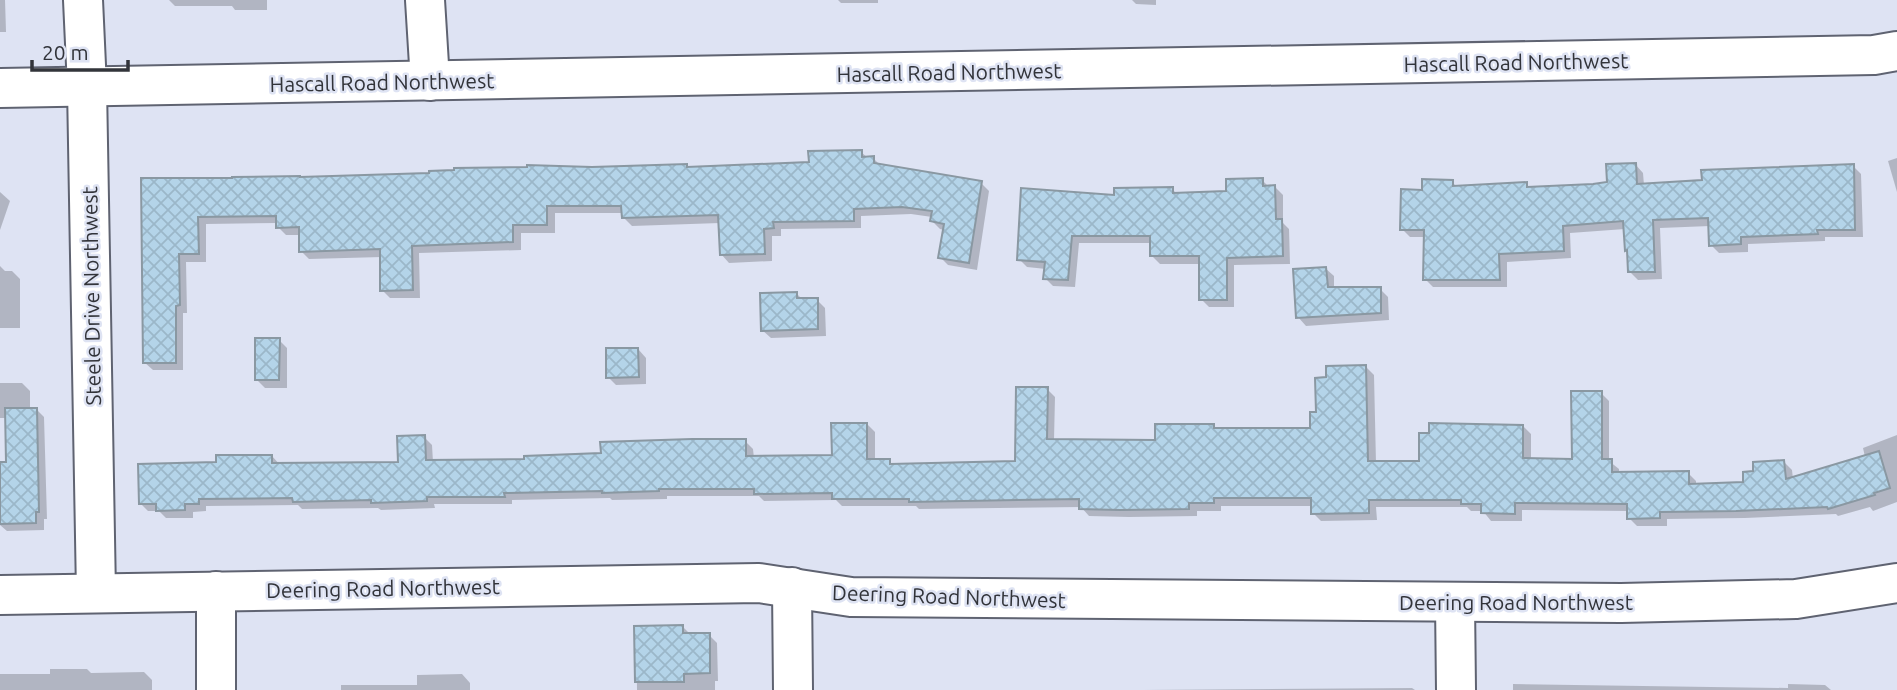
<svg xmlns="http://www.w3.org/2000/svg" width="1897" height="690" font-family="Ubuntu,sans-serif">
  <defs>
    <pattern id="building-cross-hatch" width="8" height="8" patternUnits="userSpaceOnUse" patternTransform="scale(1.75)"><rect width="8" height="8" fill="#b4d4e9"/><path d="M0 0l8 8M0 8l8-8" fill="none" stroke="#9bb7c9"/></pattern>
  </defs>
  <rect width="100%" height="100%" fill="#dee3f3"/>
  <!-- shadow -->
  <g fill="#0003">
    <polygon points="0,0 5,0 6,32 0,32"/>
    <polygon points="169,0 267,0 267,10 235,10 232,6 175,6"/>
    <polygon points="838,0 878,0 878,3 841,3"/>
    <polygon points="1132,0 1156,0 1156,5 1136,4"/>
    <polygon points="861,152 868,158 873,158 881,166 981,183 989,191 977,270 948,265 940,257 944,230 940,229 932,221 932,217 911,214 861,216 861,228 781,229 781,236 772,236 772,261 729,263 721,254 720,223 632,226 624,218 623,213 555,213 555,233 521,233 521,250 419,253 420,298 390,298 382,290 382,257 309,259 301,251 301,235 286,235 278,227 278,223 206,224 206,262 186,262 187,313 183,313 183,370 153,370 144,362 143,180 299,177 686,166 689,168 811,164"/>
    <polygon points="1897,158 1897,192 1888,161"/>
    <polygon points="1635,164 1643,173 1644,185 1704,181 1853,166 1861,174 1863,237 1825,237 1825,241 1748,244 1748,252 1719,253 1711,245 1710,226 1660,228 1662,279 1638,280 1630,272 1629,253 1626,250 1625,229 1570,233 1571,258 1507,262 1507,287 1433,287 1425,279 1425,237 1410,237 1402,229 1424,192 1452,182 1458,188 1526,184 1531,189 1609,184"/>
    <polygon points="1262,180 1269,187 1275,187 1283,195 1283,223 1289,229 1290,264 1234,265 1234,307 1209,307 1201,299 1201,264 1160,264 1152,256 1152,243 1079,243 1075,287 1053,286 1045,278 1046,269 1027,267 1019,259 1116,196 1172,189 1178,195 1228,193"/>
    <polygon points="0,192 10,201 0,230"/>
    <polygon points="0,266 5,271 12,271 20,279 20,328 0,328"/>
    <polygon points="1325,268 1334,276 1334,289 1380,289 1388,297 1389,320 1306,326 1298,317"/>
    <polygon points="797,294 803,300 817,300 825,308 826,336 771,338 762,330"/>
    <polygon points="279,340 287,348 287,388 265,388 257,380"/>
    <polygon points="638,349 646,358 646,384 616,385 608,377"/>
    <polygon points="1366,367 1374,375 1376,463 1421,463 1523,426 1531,434 1531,460 1574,461 1601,393 1609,401 1609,461 1619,469 1619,474 1688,473 1696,481 1696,485 1745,484 1755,473 1784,462 1792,470 1793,479 1865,457 1863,448 1897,435 1897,502 1873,511 1870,507 1838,516 1836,514 1745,518 1667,519 1667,526 1637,526 1629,518 1629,511 1522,510 1522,521 1491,521 1483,511 1471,511 1467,507 1376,507 1377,520 1321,521 1313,513 1313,506 1221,506 1221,511 1197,511 1197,516 1129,517 1089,516 1081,507 919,509 916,506 842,506 836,500 764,501 759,496 667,496 667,499 612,500 610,498 512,500 512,504 434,504 435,508 381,510 378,508 302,509 298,505 206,506 206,511 193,512 193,518 166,518 159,511 148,511 140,503 218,463 272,456 280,465 400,463 424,437 432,445 433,462 526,461 603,455 745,441 753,449 754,458 833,457 867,424 875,432 875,461 889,461 894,466 1017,463 1047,389 1055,397 1054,440 1157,442 1213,426 1217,430 1312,430 1318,413"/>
    <polygon points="0,383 22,383 30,391 30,409 36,409 44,417 47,519 44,519 44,530 7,531 0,525 0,462 7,462 7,418 0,418"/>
    <polygon points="683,627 691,635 709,635 717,643 718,681 715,681 715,690 637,690 636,628"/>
    <polygon points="50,669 87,669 91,673 144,672 152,680 152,690 0,690 0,674 50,674"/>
    <polygon points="462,674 470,683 470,690 276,690 341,690 341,685 417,685 417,675"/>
    <polygon points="1513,684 1788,688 1788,684 1825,685 1831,690 1513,690"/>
    <polygon points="1412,688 1415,690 1142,690"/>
  </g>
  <!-- building -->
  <g fill="url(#building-cross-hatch)" stroke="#8a98a2" stroke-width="2">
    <polygon points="862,150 862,157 874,156 874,163 982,181 969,263 938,258 944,224 930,221 932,211 902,207 854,209 854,221 773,222 774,228 764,229 765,254 720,255 718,215 622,218 621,206 547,206 547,225 513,225 513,242 412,246 413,290 380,291 380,249 299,252 299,227 276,228 276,216 198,217 199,254 179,254 180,305 176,306 176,363 143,363 141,178 232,178 232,177 300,176 300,177 429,173 429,171 454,170 454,168 527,167 527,165 592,167 687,164 687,167 809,162 808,151"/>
    <polygon points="1636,163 1637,184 1702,180 1701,170 1854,164 1855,230 1817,230 1818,234 1741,237 1741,244 1709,246 1708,218 1653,220 1655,272 1628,272 1627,250 1625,251 1623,221 1563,226 1564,251 1499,254 1500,280 1423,280 1424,230 1400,230 1401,189 1422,190 1422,179 1453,180 1453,186 1527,182 1527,187 1593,184 1607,182 1606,164"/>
    <polygon points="1263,178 1263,186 1275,185 1276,219 1282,219 1283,256 1227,258 1227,300 1199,300 1199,256 1150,256 1150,236 1072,236 1068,280 1043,279 1045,262 1017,260 1021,188 1114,195 1114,188 1173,187 1173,193 1226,191 1226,179"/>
    <polygon points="1326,267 1328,287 1381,287 1381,313 1296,318 1293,269"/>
    <polygon points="797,292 797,298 818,298 818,329 761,331 760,293"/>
    <polygon points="255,338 280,338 279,380 255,380"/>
    <polygon points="606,348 638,348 639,377 606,378"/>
    <polygon points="1366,365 1368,461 1419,461 1419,433 1429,433 1429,423 1523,425 1523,458 1572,459 1571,391 1602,391 1602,459 1612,459 1612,472 1689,471 1689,484 1743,482 1743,472 1753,471 1753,462 1784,460 1786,479 1879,451 1890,488 1874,493 1875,495 1828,509 1827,507 1736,511 1660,512 1660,518 1627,519 1627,504 1515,503 1515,514 1481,513 1481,504 1461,504 1461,500 1369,500 1369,513 1311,514 1311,498 1214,498 1214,503 1189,503 1189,509 1120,510 1079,509 1079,499 909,502 909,499 832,499 832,493 754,494 754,489 659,489 659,491 602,493 602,491 504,493 505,497 427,497 427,501 371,503 371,500 293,502 292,498 199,499 199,504 185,504 185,510 156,511 156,504 139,504 138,464 216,462 216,455 272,455 272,463 398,462 397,436 425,435 426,460 524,459 524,456 601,453 600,442 692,439 746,439 746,456 832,455 831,423 867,423 867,459 890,459 890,464 1015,461 1016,387 1048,387 1047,439 1155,440 1155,424 1214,424 1214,428 1310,428 1310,412 1316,412 1315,378 1326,377 1326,366"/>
    <polygon points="5,408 37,408 39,512 36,512 36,523 0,524 0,462 6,462"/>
    <polygon points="683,625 683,633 710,633 710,673 684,674 684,682 635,682 634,626"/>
  </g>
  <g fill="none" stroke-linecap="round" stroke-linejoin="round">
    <defs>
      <g id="minor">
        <polyline points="83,0 87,87 96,593"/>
        <polyline points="425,0 430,81"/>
        <polyline points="0,88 1874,55 1897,51"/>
        <polyline points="792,587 793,690"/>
        <polyline points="0,595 759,583 851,597 1621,603 1796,599 1897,583"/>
        <polyline points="1455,602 1456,690"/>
        <polyline points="216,690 216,591"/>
      </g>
    </defs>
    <!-- minor casing -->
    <use href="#minor" stroke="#5f6371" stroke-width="42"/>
    <!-- minor -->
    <use href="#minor" stroke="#fff" stroke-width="38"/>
  </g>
  <g text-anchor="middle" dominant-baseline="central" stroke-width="5" stroke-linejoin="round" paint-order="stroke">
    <!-- street labels -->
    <g font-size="21" fill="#32343a" stroke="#dee3f3">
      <text transform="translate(1516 62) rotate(-1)">Hascall Road Northwest</text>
      <text transform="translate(949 72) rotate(-1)">Hascall Road Northwest</text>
      <text transform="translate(382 82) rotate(-1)">Hascall Road Northwest</text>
      <text transform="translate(91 296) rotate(-91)">Steele Drive Northwest</text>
      <text transform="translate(383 588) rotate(-1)">Deering Road Northwest</text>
      <text transform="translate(949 596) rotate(2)">Deering Road Northwest</text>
      <text x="1516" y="602">Deering Road Northwest</text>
    </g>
  </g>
  <!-- scale -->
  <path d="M32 60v10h96v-10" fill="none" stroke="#32343a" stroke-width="3.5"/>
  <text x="42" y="60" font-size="21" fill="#32343a" stroke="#dee3f3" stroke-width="5" paint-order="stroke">20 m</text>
</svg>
